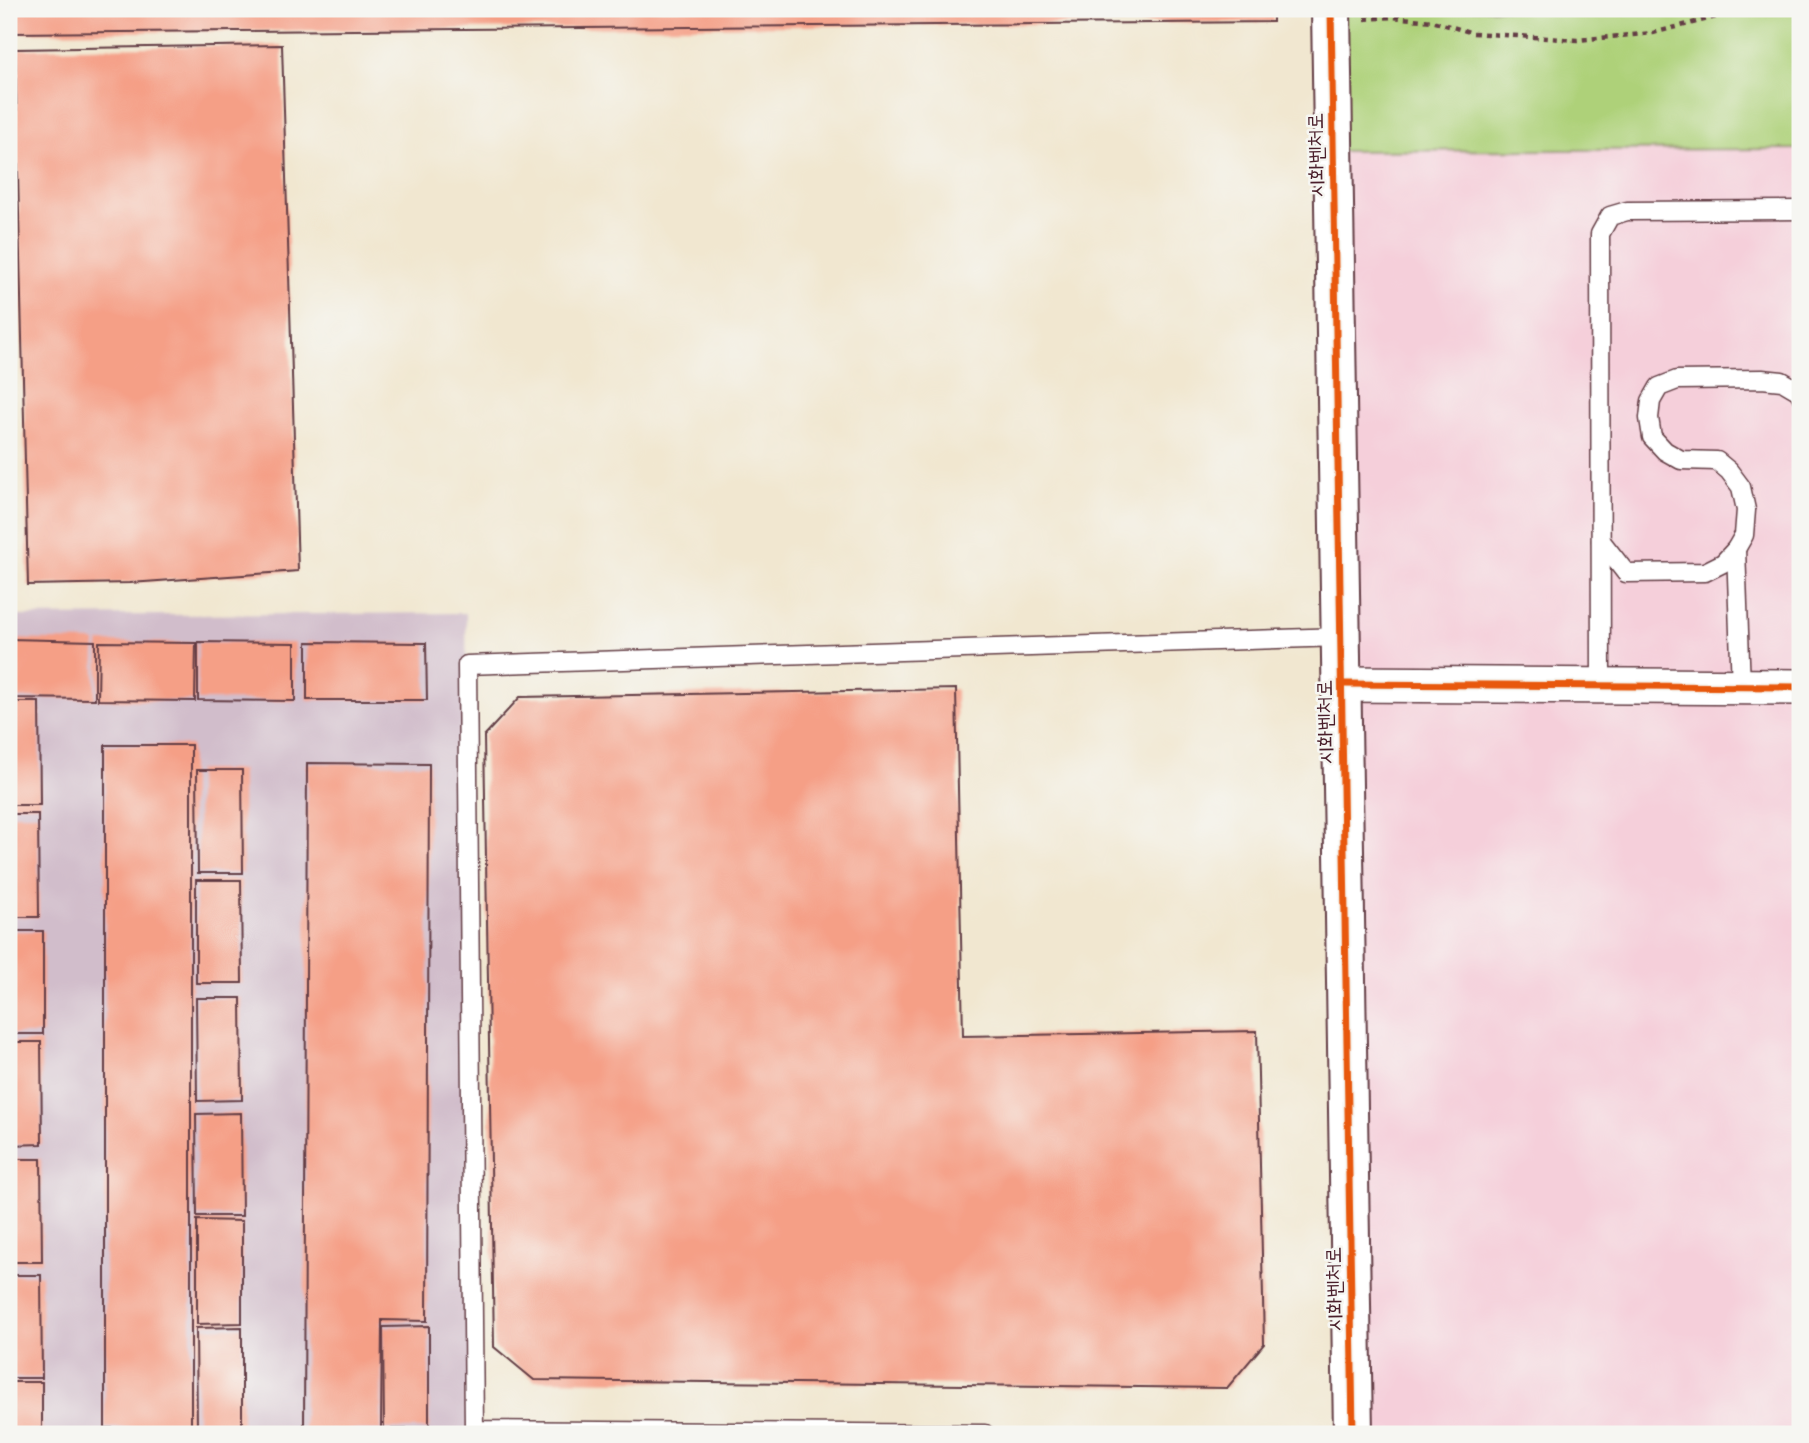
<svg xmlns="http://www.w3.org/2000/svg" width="1809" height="1443" font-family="'Comic Neue','Poor Story',sans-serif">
  <rect width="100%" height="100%" fill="#f6f6f2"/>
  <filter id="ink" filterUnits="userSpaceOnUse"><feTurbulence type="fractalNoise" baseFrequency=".0143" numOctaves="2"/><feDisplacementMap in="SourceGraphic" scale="14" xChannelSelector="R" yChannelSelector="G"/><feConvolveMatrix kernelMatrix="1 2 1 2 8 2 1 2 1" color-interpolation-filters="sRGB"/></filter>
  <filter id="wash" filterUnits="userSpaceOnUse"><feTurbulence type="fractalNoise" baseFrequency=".00686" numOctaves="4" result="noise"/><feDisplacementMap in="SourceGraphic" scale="28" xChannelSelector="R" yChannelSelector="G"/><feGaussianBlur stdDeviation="1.57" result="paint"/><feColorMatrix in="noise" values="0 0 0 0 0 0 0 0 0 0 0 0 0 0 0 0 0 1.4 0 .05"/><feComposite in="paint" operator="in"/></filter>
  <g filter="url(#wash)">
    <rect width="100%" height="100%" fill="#f1e7d0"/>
    <!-- built -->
    <polygon fill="#f5cfda" points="1800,149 1800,1434 1353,1434 1333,151"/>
    <!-- industrial -->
    <polygon fill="#d1bdcb" points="466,613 474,1434 9,1434 9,616"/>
    <!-- green -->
    <polygon fill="#aed179" stroke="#7c7852" stroke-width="2" points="1332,9 1800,9 1800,149 1333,151"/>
    <g id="blocks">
      <!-- building -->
      <g fill="#f59f86">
        <polygon points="9,9 1273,9 1273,22 9,33"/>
        <polygon points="282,45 298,571 130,583 28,585 15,49"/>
        <polygon points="9,639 95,641 95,699 9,698"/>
        <polygon points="99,642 196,643 195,701 98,700"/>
        <polygon points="198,642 295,643 295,701 198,700"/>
        <polygon points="307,642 426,643 427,700 307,700"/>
        <polygon points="956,689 963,1036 1257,1031 1264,1344 1227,1388 534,1380 494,1347 484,736 520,697"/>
        <polygon points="9,702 39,702 40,805 9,805"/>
        <rect x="105" y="745" width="86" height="683"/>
        <polygon points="307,763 429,764 427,1321 382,1320 381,1430 304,1430"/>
        <polygon points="197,770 242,770 243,873 198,873"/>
        <polygon points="9,814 38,814 39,917 9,917"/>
        <polygon points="196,880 241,880 242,983 196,983"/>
        <rect x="9" y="931" width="34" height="103"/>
        <polygon points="196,998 241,998 242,1100 197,1101"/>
        <polygon points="9,1042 41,1042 42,1144 9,1145"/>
        <polygon points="241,1113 242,1216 197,1216 196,1114"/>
        <polygon points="9,1159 41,1159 42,1262 9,1262"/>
        <polygon points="197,1220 242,1221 242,1323 197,1324"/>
        <polygon points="9,1275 41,1275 42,1378 9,1378"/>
        <polygon points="429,1326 429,1429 384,1429 383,1327"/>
        <polygon points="242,1327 242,1431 197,1430 196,1328"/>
        <rect x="9" y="1382" width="33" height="52"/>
      </g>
    </g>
  </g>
  <g filter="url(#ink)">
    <use href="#blocks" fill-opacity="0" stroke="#633d44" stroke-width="2"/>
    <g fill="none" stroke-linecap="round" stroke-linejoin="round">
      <defs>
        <g id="service">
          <polyline points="1601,541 1626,573 1705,572 1723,563 1736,549 1744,535 1746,510 1741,487 1729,471 1717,461 1681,460 1665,451 1652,437 1649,418 1651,401 1659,387 1677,380 1762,379 1782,381 1799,391 1800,394"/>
          <polyline points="1736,549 1741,687"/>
          <polyline points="1601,686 1600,234 1610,216 1627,211 1800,210"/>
          <polyline points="985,1434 474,1430 467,665 1341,637"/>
        </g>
        <polyline id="minor" points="1342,684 1800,687"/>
        <polyline id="tertiary" points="1331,9 1353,1434"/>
      </defs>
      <!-- service casing -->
      <use href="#service" stroke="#633d44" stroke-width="21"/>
      <!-- minor casing -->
      <use href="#minor" stroke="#633d44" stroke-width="38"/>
      <!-- tertiary casing -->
      <use href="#tertiary" stroke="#633d44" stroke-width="42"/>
      <!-- path -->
      <polyline stroke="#633d44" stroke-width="4.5" stroke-dasharray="5 5" stroke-linecap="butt" points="1365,19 1392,17 1432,21 1473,33 1577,40 1653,33 1747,9"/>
      <!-- service -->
      <use href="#service" stroke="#fff" stroke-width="18"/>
      <!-- minor -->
      <use href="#minor" stroke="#fff" stroke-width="35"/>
      <!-- tertiary -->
      <use href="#tertiary" stroke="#fff" stroke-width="38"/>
      <defs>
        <g id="cycleway">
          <polyline points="1331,9 1353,1434"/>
          <polyline points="1342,684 1800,687"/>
        </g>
      </defs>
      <!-- cycleway casing -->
      <use href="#cycleway" stroke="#f6f6f2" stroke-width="11"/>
      <!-- cycleway -->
      <use href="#cycleway" stroke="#e8590c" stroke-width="7"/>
    </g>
  </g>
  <g text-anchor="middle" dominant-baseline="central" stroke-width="5" stroke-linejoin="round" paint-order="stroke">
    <!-- street labels -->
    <g font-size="21" fill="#4a1f2b" stroke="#f6f6f2">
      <text transform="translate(1316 155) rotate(-91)">시화벤처로</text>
      <text transform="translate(1325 722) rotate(-91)">시화벤처로</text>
      <text transform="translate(1334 1289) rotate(-91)">시화벤처로</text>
    </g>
  </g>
  <!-- margin -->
  <rect width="1809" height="1443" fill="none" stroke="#f6f6f2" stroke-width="35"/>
</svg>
